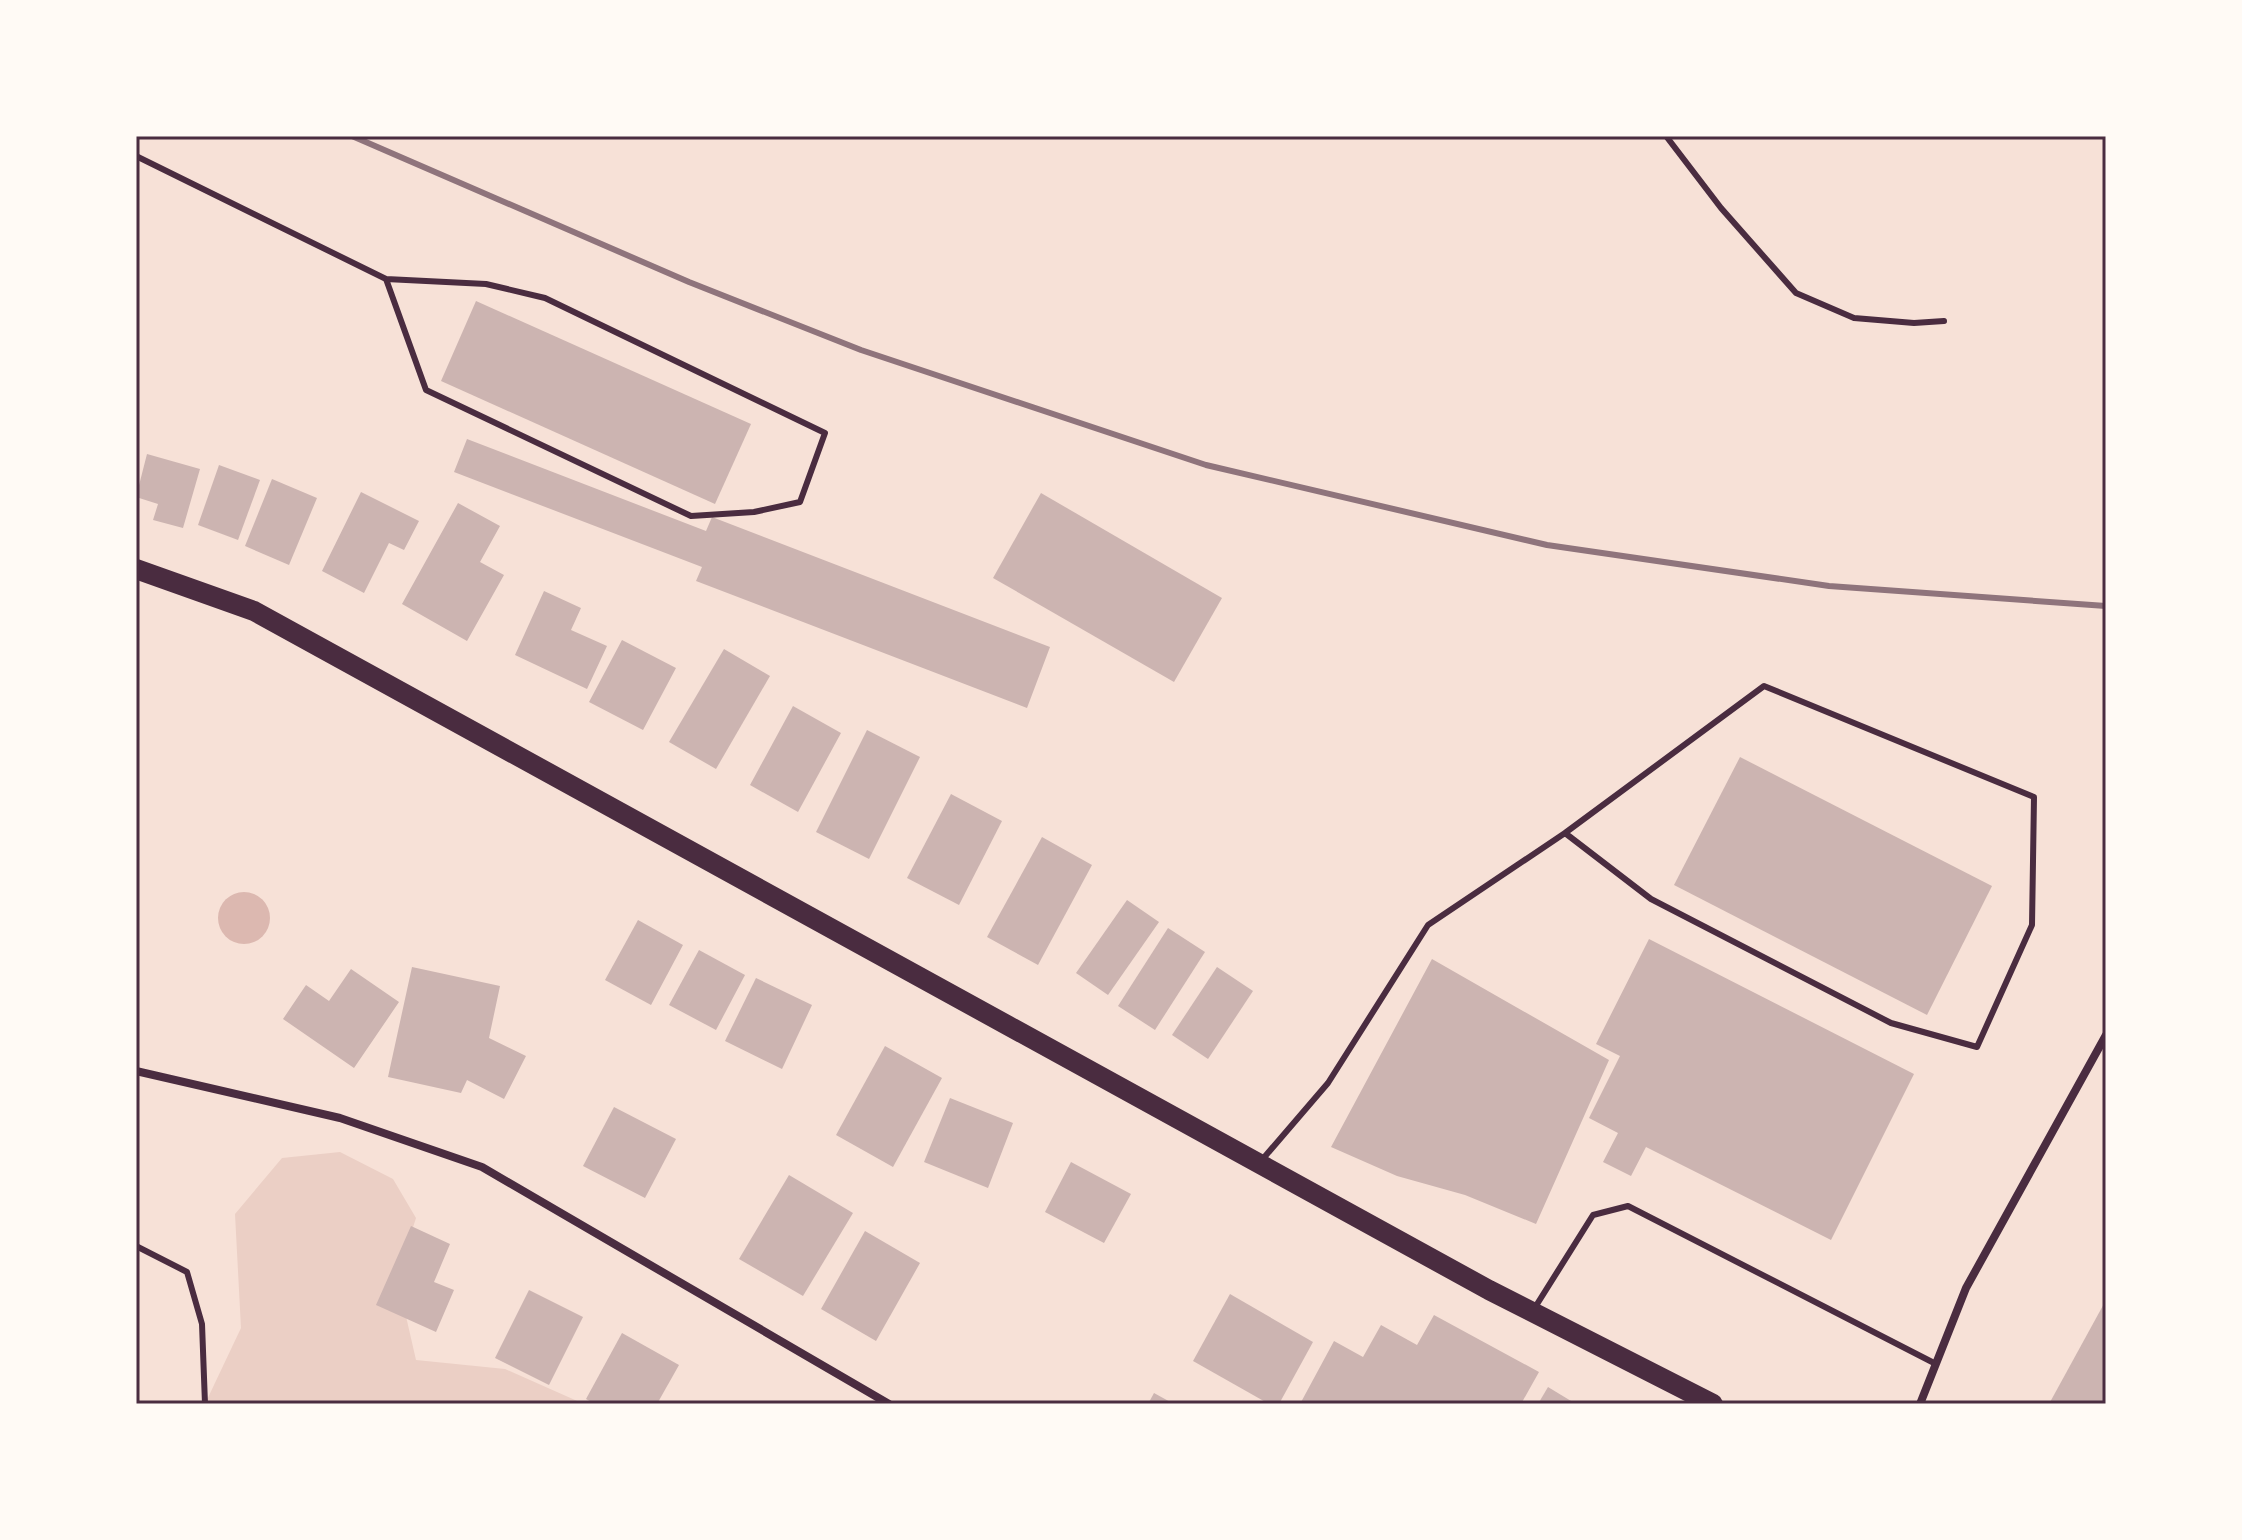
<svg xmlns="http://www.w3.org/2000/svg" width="2242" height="1540" font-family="'Asap Condensed',sans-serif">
  <rect width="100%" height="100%" fill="#f7e1d7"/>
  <!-- green -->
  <polygon fill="#ebcfc5" points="340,1152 393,1179 416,1218 397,1277 416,1360 505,1369 584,1404 205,1404 241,1328 235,1214 282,1158"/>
  <!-- water -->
  <circle fill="#dcb8b0" cx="244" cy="918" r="26"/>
  <!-- building -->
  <g fill="#ccb4b1">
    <polygon points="476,301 751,424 715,504 441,381"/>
    <polygon points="467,439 706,531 712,517 1050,647 1027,708 696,581 702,567 454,472"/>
    <polygon points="147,454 200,469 183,528 153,520 158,504 136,497"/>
    <polygon points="219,465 260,480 238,540 198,525"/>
    <polygon points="272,479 317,498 289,565 245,546"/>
    <polygon points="361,492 419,521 404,550 389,543 364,593 322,571"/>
    <polygon points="1041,493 1222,598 1174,682 993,578"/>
    <polygon points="458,503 500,526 480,562 504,575 467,641 402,604"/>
    <polygon points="544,591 581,608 571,630 607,646 587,689 515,655"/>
    <polygon points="622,640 676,668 643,730 589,702"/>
    <polygon points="724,649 770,676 716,769 669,742"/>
    <polygon points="793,706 841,733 798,812 750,785"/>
    <polygon points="867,730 920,757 869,859 816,832"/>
    <polygon points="1740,757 1992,886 1927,1015 1674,885"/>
    <polygon points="951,794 1002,821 959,905 907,878"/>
    <polygon points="1042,837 1092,865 1038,965 987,937"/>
    <polygon points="1127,900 1159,922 1108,995 1076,973"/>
    <polygon points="638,920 683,945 651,1005 605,980"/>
    <polygon points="1168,928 1205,952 1155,1030 1118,1006"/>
    <polygon points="1649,939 1914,1074 1831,1240 1646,1147 1631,1176 1603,1162 1618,1133 1589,1118 1620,1056 1596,1044"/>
    <polygon points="699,950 745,975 716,1030 669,1005"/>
    <polygon points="1432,959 1609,1060 1536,1224 1465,1195 1397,1176 1331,1147"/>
    <polygon points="412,967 500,986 489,1038 526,1056 504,1099 467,1080 461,1093 388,1077"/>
    <polygon points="1217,967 1253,991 1208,1059 1172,1035"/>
    <polygon points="351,969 399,1002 354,1068 283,1019 306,985 329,1001"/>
    <polygon points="756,978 812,1005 782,1069 725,1041"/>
    <polygon points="885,1046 942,1078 893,1167 836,1135"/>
    <polygon points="950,1098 1013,1123 988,1188 924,1162"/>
    <polygon points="614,1107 676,1139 645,1198 583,1166"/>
    <polygon points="1071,1162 1131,1194 1104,1243 1045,1212"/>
    <polygon points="789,1175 853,1213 803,1296 739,1259"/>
    <polygon points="411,1226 450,1244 434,1282 454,1290 436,1332 376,1305"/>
    <polygon points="865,1231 920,1263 876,1341 821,1309"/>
    <polygon points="529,1290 583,1317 549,1385 495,1358"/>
    <polygon points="1230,1294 1313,1342 1279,1404 1269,1404 1193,1361"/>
    <polygon points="2106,1300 2106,1404 2049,1404"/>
    <polygon points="1434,1315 1539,1372 1521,1404 1300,1404 1334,1341 1363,1357 1381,1325 1417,1345"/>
    <polygon points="622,1333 679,1365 657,1404 595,1404 586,1399"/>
    <polygon points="1548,1387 1576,1404 1538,1404"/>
    <polygon points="1154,1393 1174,1404 1148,1404"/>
  </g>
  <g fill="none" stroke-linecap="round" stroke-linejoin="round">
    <!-- service -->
    <g stroke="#4a2c40" stroke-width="6">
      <polyline points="1666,136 1721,208 1796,293 1854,318 1914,323 1944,321"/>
      <polyline points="136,156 386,279 486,284 545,298 825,433 800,502 754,512 691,516 426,390 386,279"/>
      <polyline points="1261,1161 1328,1083 1428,925 1565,833 1764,686 2034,797 2032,925 1977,1047 1891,1023 1651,899 1565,833"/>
      <polyline points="136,1246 187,1272 202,1324 205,1404"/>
      <polyline points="1534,1309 1593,1215 1628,1206 1936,1364"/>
    </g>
    <!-- minor -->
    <g stroke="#4a2c40" stroke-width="8">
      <polyline points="136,1071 340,1118 482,1167 889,1404"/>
      <polyline points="1920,1404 1966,1288 2106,1035"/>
    </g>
    <!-- primary -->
    <polyline stroke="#4a2c40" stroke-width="20" points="136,569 254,611 1489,1290 1713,1404"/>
    <!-- rail -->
    <polyline stroke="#8f747c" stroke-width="6" points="352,136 689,282 861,350 1206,465 1547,545 1829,586 2106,606"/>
  </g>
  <!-- border -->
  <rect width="2242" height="1540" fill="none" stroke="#fffaf5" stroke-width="276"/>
  <rect x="138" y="138" width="1966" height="1264" fill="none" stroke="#4a2c40" stroke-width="3"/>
</svg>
